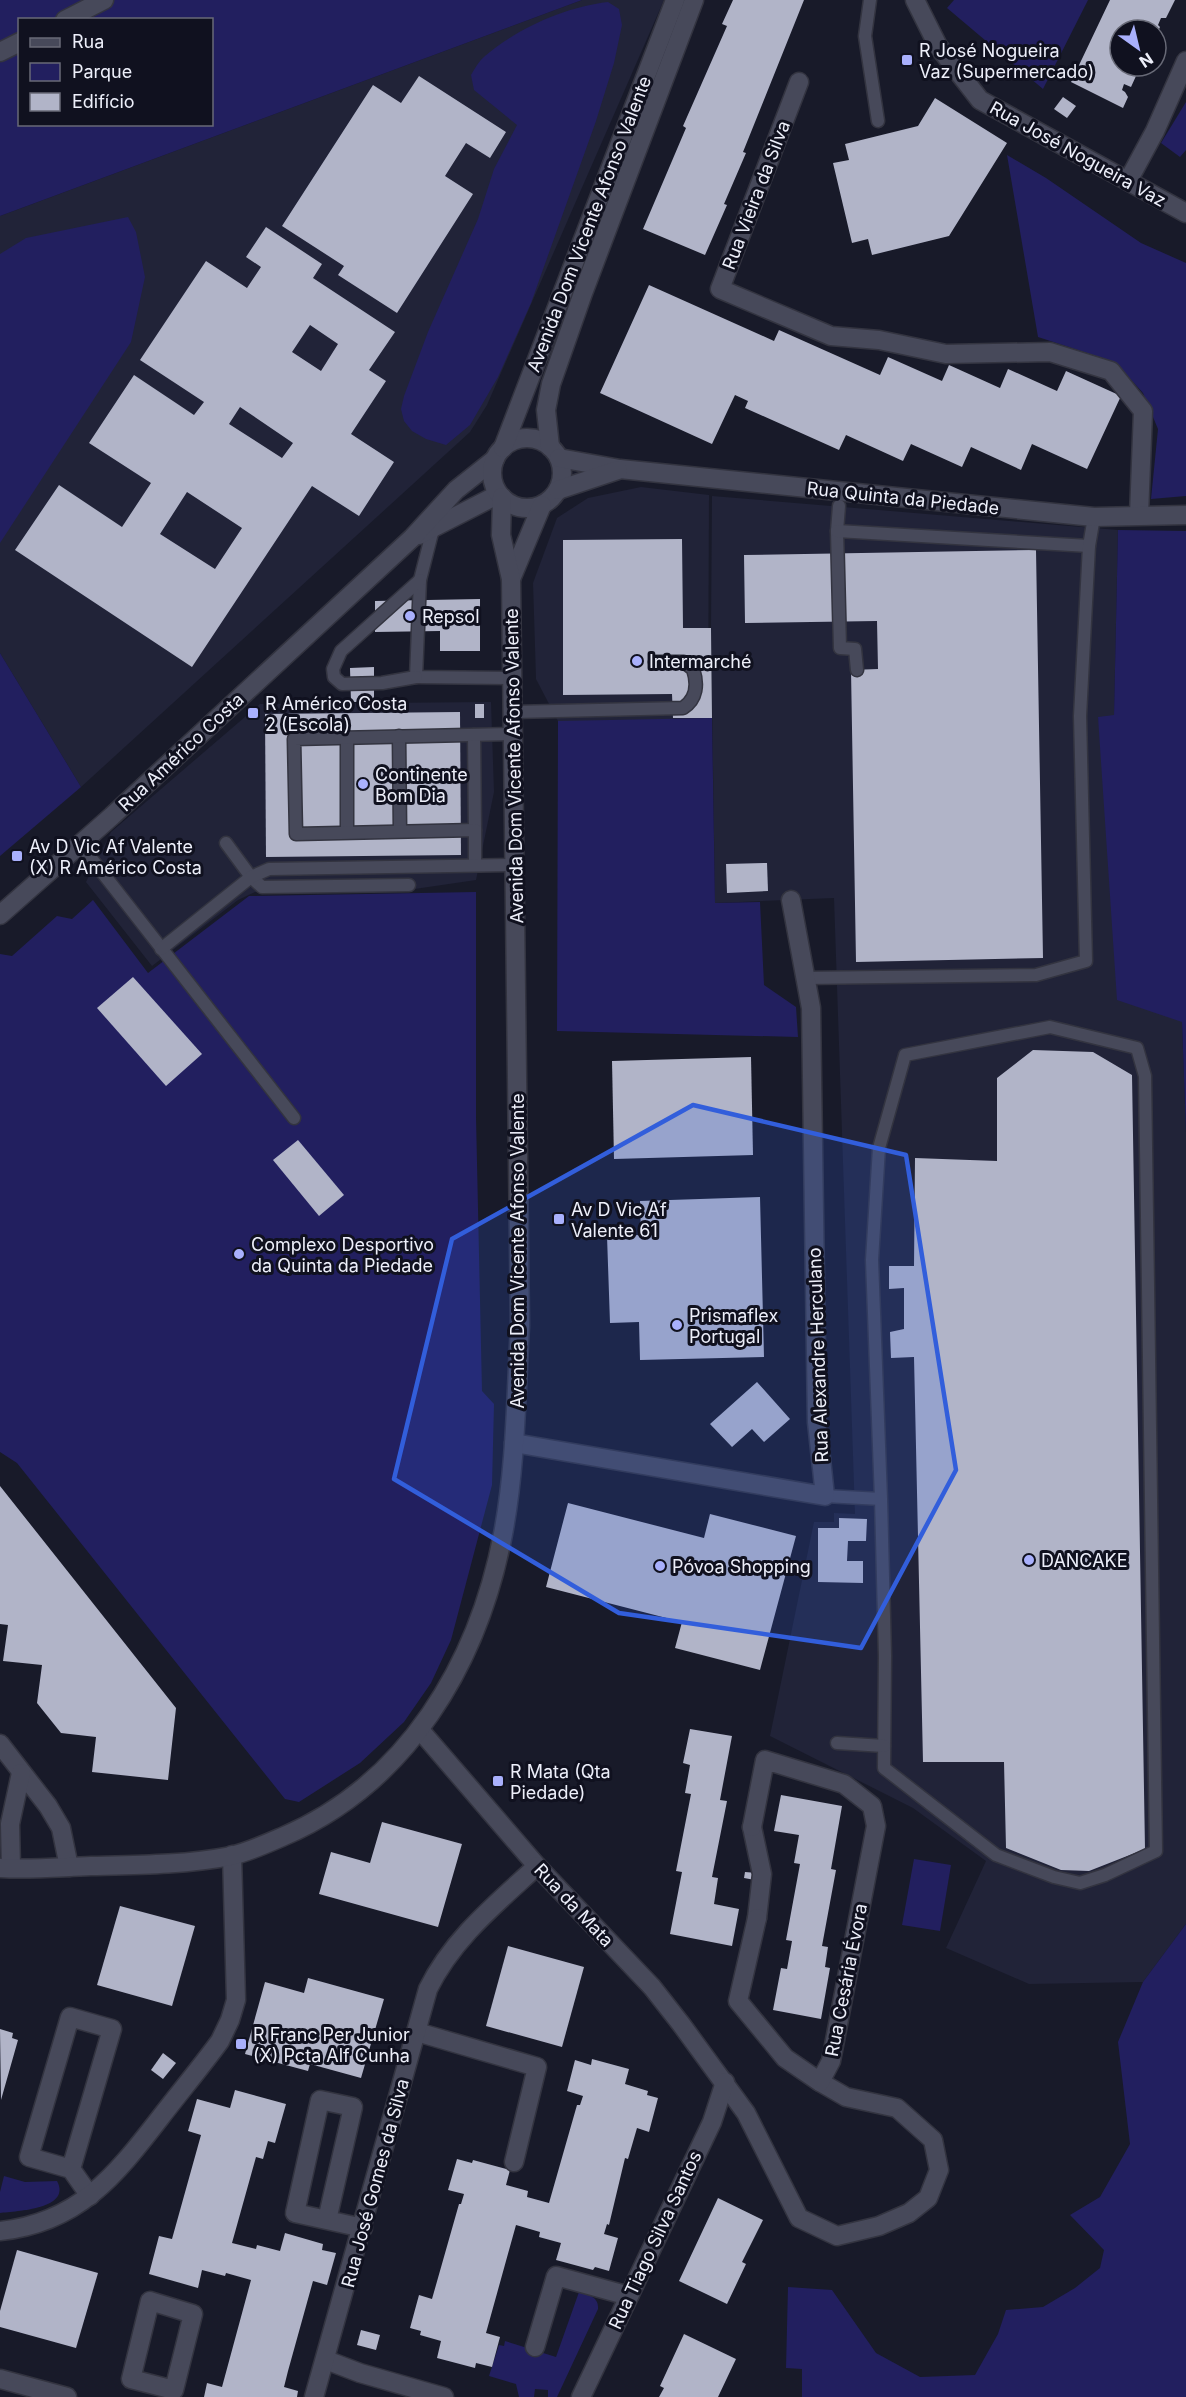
<svg xmlns="http://www.w3.org/2000/svg" width="1186" height="2397" font-family="Inter,sans-serif">
  <rect width="100%" height="100%" fill="#181a29"/>
  <!-- built -->
  <g fill="#212338">
    <polygon points="582,0 664,0 487,405 470,432 81,787 0,653 0,216"/>
    <polygon points="641,487 709,495 708,721 558,721 536,679 533,583 557,518 588,498"/>
    <polygon points="712,496 1118,530 1114,716 1098,718 1182,1022 1186,1132 1186,1924 1143,1982 1029,1984 946,1948 986,1861 913,1808 770,1736 814,1522 834,1522 834,1513 855,1514 834,898 715,903 711,628"/>
    <polygon points="491,702 494,792 476,880 394,892 255,892 238,900 152,966 86,882 111,832 260,704"/>
  </g>
  <!-- green -->
  <g fill="#221f5f" fill-rule="evenodd">
    <path d="M0,0H582L0,216ZM20,20H212V124H20Z"/>
    <polygon points="954,0 1088,0 1043,89 947,8"/>
    <path d="M608,2L619,9L622,25L614,63L596,121L531,303L498,377L470,425L446,445L426,439L412,431L404,421L401,409L404,396L428,332L478,219L494,169L517,125L474,90L471,75C475,68 479,61 485,56C518,28 565,7 608,2Z"/>
    <polygon points="1186,102 1186,150 1180,157 1161,143"/>
    <polygon points="1007,155 1046,178 1141,243 1186,263 1186,496 1151,499 1158,429 1143,393 1115,362 1038,337"/>
    <polygon points="128,217 136,232 145,277 131,342 0,543 0,254 26,238"/>
    <polygon points="1118,530 1186,531 1186,1132 1182,1022 1117,1000 1098,717 1114,715"/>
    <polygon points="0,653 81,787 0,856"/>
    <polygon points="712,718 715,903 760,902 764,985 796,1007 798,1037 557,1031 558,721"/>
    <polygon points="476,892 476,1117 482,1391 494,1404 492,1485 451,1640 431,1683 404,1722 360,1763 299,1802 285,1799 17,1463 0,1452 0,954 12,956 57,916 72,919 93,900 148,973 249,896"/>
    <polygon points="914,1859 951,1865 940,1931 902,1925"/>
    <polygon points="1186,1924 1186,2397 802,2397 802,2369 786,2368 788,2287 832,2290 876,2353 920,2377 975,2375 998,2334 1006,2310 1043,2307 1075,2288 1100,2268 1104,2250 1070,2215 1100,2197 1130,2144 1118,2042 1143,1982"/>
    <path d="M4,2176L25,2182L57,2181C72,2209 17,2211 0,2213V2192Z"/>
    <path d="M579,2292C589,2295 599,2297 598,2309L557,2397H548V2390L535,2389L534,2397H519L516,2384L489,2376L499,2345L504,2346L505,2341L556,2357Z"/>
  </g>
  <!-- building -->
  <g fill="#b1b4c8" fill-rule="evenodd">
    <polygon points="733,0 804,0 743,152 746,153 724,204 727,205 705,255 643,229 686,128 683,126 727,26 722,24"/>
    <polygon points="1110,0 1175,0 1166,18 1161,18 1158,25 1160,27 1156,36 1156,30 1120,30 1120,66 1143,66 1138,69 1134,68 1131,74 1136,76 1131,87 1124,84 1122,90 1125,92 1128,97 1123,108 1071,82"/>
    <polygon points="419,76 506,132 490,158 466,143 445,176 473,194 397,313 338,275 344,266 282,226 373,85 401,103"/>
    <polygon points="1063,97 1076,106 1067,118 1054,109"/>
    <polygon points="935,98 1007,143 949,236 872,255 868,239 852,243 833,163 849,160 845,144 918,126"/>
    <path d="M266,227L322,264L313,278L395,332L369,370L386,381L351,434L394,462L359,516L312,486L192,667L15,550L59,485L122,527L151,483L89,443L134,375L194,415L204,402L140,360L206,261L247,288L261,267L246,257ZM310,325L338,344L321,371L292,352ZM240,407L293,443L282,458L229,424ZM187,492L242,528L215,569L160,534Z"/>
    <polygon points="649,285 774,341 779,330 880,375 888,357 942,381 949,365 1000,388 1008,369 1057,391 1066,371 1121,396 1087,469 1032,444 1021,470 971,447 962,467 911,444 903,461 846,435 839,450 745,408 748,401 735,395 712,444 600,393"/>
    <polygon points="682,539 683,628 711,628 712,718 673,718 672,694 563,695 563,540"/>
    <polygon points="1036,550 1043,958 856,962 851,670 878,669 877,621 745,623 744,555"/>
    <polygon points="480,599 480,651 440,651 440,631 375,632 375,601"/>
    <polygon points="374,667 374,702 351,702 350,668"/>
    <rect x="475" y="704" width="9" height="14"/>
    <polygon points="460,712 461,855 266,857 265,714"/>
    <polygon points="767,863 768,891 727,893 726,864"/>
    <polygon points="133,977 202,1054 166,1086 97,1008"/>
    <polygon points="1033,1050 1093,1052 1132,1075 1145,1849 1089,1871 1061,1870 1006,1848 1004,1762 923,1762 914,1357 891,1358 890,1332 904,1329 904,1288 889,1289 889,1266 914,1266 915,1158 997,1161 997,1078"/>
    <polygon points="751,1057 753,1155 614,1159 612,1061"/>
    <polygon points="298,1140 344,1195 319,1216 273,1160"/>
    <polygon points="760,1197 764,1357 640,1360 639,1322 610,1323 607,1236 641,1235 640,1201"/>
    <polygon points="757,1382 790,1419 764,1442 752,1429 732,1447 710,1424"/>
    <polygon points="0,1486 176,1708 168,1780 92,1772 96,1737 61,1733 37,1703 42,1665 3,1661 8,1625 0,1624"/>
    <polygon points="568,1503 704,1538 710,1514 796,1536 760,1670 675,1648 682,1622 546,1587"/>
    <polygon points="839,1518 867,1519 866,1541 848,1541 847,1561 863,1561 863,1583 818,1582 818,1528 839,1528"/>
    <polygon points="690,1729 732,1736 720,1800 727,1801 712,1877 718,1878 714,1904 739,1909 732,1946 670,1934 682,1872 676,1871 691,1794 685,1793 690,1765 683,1763"/>
    <polygon points="781,1795 842,1806 831,1869 836,1870 822,1946 828,1947 825,1967 830,1968 821,2019 773,2010 781,1968 787,1969 792,1941 786,1940 800,1864 794,1863 799,1835 774,1831"/>
    <polygon points="382,1822 462,1844 438,1927 319,1894 331,1852 370,1863"/>
    <polygon points="745,1872 757,1873 755,1880 744,1878"/>
    <polygon points="120,1906 195,1926 172,2006 97,1985"/>
    <polygon points="508,1946 584,1967 562,2047 486,2026"/>
    <polygon points="308,1978 384,1999 361,2078 310,2064 308,2071 245,2054 265,1982 304,1993"/>
    <polygon points="0,2029 13,2033 12,2038 18,2040 1,2100"/>
    <polygon points="163,2053 176,2063 163,2079 151,2070"/>
    <polygon points="592,2059 629,2069 625,2084 648,2091 647,2095 658,2098 649,2132 637,2128 628,2159 625,2158 609,2225 607,2224 604,2234 618,2238 609,2271 595,2267 593,2270 556,2260 561,2243 539,2237 540,2232 516,2225 486,2333 500,2337 492,2367 476,2363 475,2368 437,2358 441,2341 420,2335 421,2331 410,2328 419,2295 432,2299 459,2204 461,2204 464,2194 448,2190 457,2159 472,2163 473,2160 510,2170 506,2185 528,2191 527,2197 549,2203 577,2105 580,2105 583,2096 567,2091 575,2060 591,2065"/>
    <polygon points="235,2090 286,2104 275,2143 268,2141 263,2159 256,2157 232,2243 256,2249 257,2245 280,2251 285,2233 323,2244 322,2250 336,2253 327,2285 313,2281 288,2371 284,2387 298,2391 297,2397 204,2397 207,2383 222,2387 251,2280 226,2273 225,2276 202,2270 198,2288 149,2274 159,2236 172,2239 201,2135 188,2131 197,2099 230,2108"/>
    <polygon points="718,2198 763,2220 742,2262 746,2264 727,2304 679,2281"/>
    <polygon points="17,2250 98,2273 76,2348 0,2327 0,2311"/>
    <polygon points="361,2330 380,2335 376,2350 357,2345"/>
    <polygon points="684,2334 736,2359 718,2397 659,2397 664,2388 660,2386"/>
  </g>
  <g fill="none" stroke-linecap="round" stroke-linejoin="round">
    <defs>
      <g id="service">
        <polyline points="870,0 865,36 878,121"/>
        <polyline points="839,506 837,531 840,648 855,649 857,670"/>
        <polyline points="433,529 420,580 416,677 513,678"/>
        <polyline points="837,531 1089,546"/>
        <polyline points="416,677 382,683 342,684 334,677 333,669 341,651 420,580"/>
        <path d="M514,712L683,708C697,699 698,684 693,669L684,662H655"/>
        <polyline points="474,735 475,830"/>
        <polyline points="399,736 400,831"/>
        <polyline points="347,832 347,737"/>
        <polyline points="226,843 251,877 262,887 409,885"/>
        <polyline points="80,844 294,1118"/>
        <polyline points="475,865 475,830 296,834 294,739 514,734"/>
        <polyline points="161,949 251,877 269,869 515,865"/>
        <polyline points="804,978 1036,975 1086,961 1080,716 1089,546 1094,517"/>
        <polyline points="825,1496 881,1499 885,1656 884,1768 996,1855 1054,1877 1080,1883 1105,1875 1156,1851 1145,1076 1137,1048 1050,1027 905,1055 879,1148 872,1260 881,1499"/>
        <polyline points="837,1743 884,1746"/>
      </g>
      <g id="pedestrian">
        <polyline points="65,20 104,0"/>
        <polyline points="0,52 20,42"/>
        <polyline points="752,1827 762,1874 757,1918"/>
      </g>
      <g id="minor">
        <polyline points="915,0 938,46 980,100 1186,213"/>
        <polyline points="799,82 720,289 831,336 879,340 946,354 1050,352 1111,371 1143,411 1139,515"/>
        <polyline points="1128,181 1155,131 1186,61"/>
        <polyline points="419,535 499,494"/>
        <polyline points="0,915 112,816 412,538 456,490 495,459"/>
        <polyline points="514,1443 825,1496 817,1422 811,1008 791,900"/>
        <polyline points="420,1730 537,1866 652,1987 681,2024 746,2113 799,2218 837,2236 879,2226 909,2213 928,2198 939,2170 933,2140 897,2108 846,2097 820,2082"/>
        <polyline points="0,1744 48,1806 61,1828 69,1867"/>
        <polyline points="752,1827 765,1760 844,1784 872,1806 876,1826 831,2061 820,2082 785,2058 738,2001 757,1918"/>
        <polyline points="11,1868 10,1824 21,1773"/>
        <polyline points="417,2032 537,2067 514,2162"/>
        <polyline points="71,2169 112,2029 70,2017 29,2157 71,2169 90,2196"/>
        <polyline points="327,2220 353,2107 320,2100 295,2213 363,2228"/>
        <path d="M0,2231C78,2223 115,2176 160,2118C180,2092 201,2067 220,2041L230,2020L236,2000L232,1855"/>
        <polygon points="150,2301 193,2314 174,2390 131,2379"/>
        <polyline points="535,2347 556,2276 629,2296"/>
        <polyline points="326,2360 360,2373 444,2397"/>
        <polyline points="0,2379 67,2397"/>
        <path d="M314,2397L428,1989C453,1938 497,1903 537,1866"/>
        <polyline points="581,2397 712,2122 725,2082"/>
      </g>
      <g id="tertiary">
        <circle cx="527" cy="473" r="35"/>
        <polyline points="550,447 546,410 551,384 583,293 694,0"/>
        <polyline points="503,448 675,0"/>
        <polyline points="559,458 620,469 1094,517 1186,515"/>
        <polyline points="558,490 618,470"/>
        <polyline points="511,579 542,505"/>
        <path d="M0,1868C30,1870 61,1867 91,1866C137,1865 185,1865 231,1856C248,1852 266,1844 282,1837C407,1784 478,1664 503,1534C516,1466 516,1395 520,1326L511,579L501,535L502,497"/>
      </g>
    </defs>
    <!-- service casing -->
    <use href="#service" stroke="#333440" stroke-width="15"/>
    <!-- pedestrian casing -->
    <use href="#pedestrian" stroke="#333440" stroke-width="21"/>
    <!-- minor casing -->
    <use href="#minor" stroke="#333440" stroke-width="21"/>
    <!-- tertiary casing -->
    <use href="#tertiary" stroke="#333440" stroke-width="21"/>
    <!-- service -->
    <use href="#service" stroke="#47495a" stroke-width="12"/>
    <!-- pedestrian -->
    <use href="#pedestrian" stroke="#47495a" stroke-width="18"/>
    <!-- minor -->
    <use href="#minor" stroke="#47495a" stroke-width="18"/>
    <!-- tertiary -->
    <use href="#tertiary" stroke="#47495a" stroke-width="18"/>
  </g>
  <!-- marked area -->
  <path fill="#325edb" fill-opacity="0.2" stroke="#325edb" stroke-width="4.5" stroke-linejoin="round" d="M693,1105L906,1155L956,1470L861,1648L619,1613L394,1479L452,1239Z"/>
  <!-- markers -->
  <g fill="#a9b0fc" stroke="#10111f" stroke-width="2">
    <rect x="901" y="54" width="12" height="12" rx="3"/>
    <circle cx="410" cy="616" r="6"/>
    <circle cx="637" cy="661" r="6"/>
    <rect x="247" y="707" width="12" height="12" rx="3"/>
    <circle cx="363" cy="784" r="6"/>
    <rect x="11" y="850" width="12" height="12" rx="3"/>
    <rect x="553" y="1213" width="12" height="12" rx="3"/>
    <circle cx="239" cy="1254" r="6"/>
    <circle cx="677" cy="1325" r="6"/>
    <circle cx="1029" cy="1560" r="6"/>
    <circle cx="660" cy="1566" r="6"/>
    <rect x="492" y="1775" width="12" height="12" rx="3"/>
    <rect x="235" y="2038" width="12" height="12" rx="3"/>
  </g>
  <g text-anchor="middle" dominant-baseline="central" stroke-width="6" stroke-linejoin="round" paint-order="stroke">
    <!-- poi labels -->
    <g font-size="18" fill="#edeffa" stroke="#10111f" text-anchor="start">
      <text x="919" y="50">R José Nogueira<tspan x="919" dy="21">Vaz (Supermercado)</tspan></text>
      <text x="422" y="616">Repsol</text>
      <text x="649" y="661">Intermarché</text>
      <text x="265" y="703">R Américo Costa<tspan x="265" dy="21">2 (Escola)</tspan></text>
      <text x="375" y="774">Continente<tspan x="375" dy="21">Bom Dia</tspan></text>
      <text x="29" y="846">Av D Vic Af Valente<tspan x="29" dy="21">(X) R Américo Costa</tspan></text>
      <text x="571" y="1209">Av D Vic Af<tspan x="571" dy="21">Valente 61</tspan></text>
      <text x="251" y="1244">Complexo Desportivo<tspan x="251" dy="21">da Quinta da Piedade</tspan></text>
      <text x="689" y="1315">Prismaflex<tspan x="689" dy="21">Portugal</tspan></text>
      <text x="1041" y="1560">DANCAKE</text>
      <text x="672" y="1566">Póvoa Shopping</text>
      <text x="510" y="1771">R Mata (Qta<tspan x="510" dy="21">Piedade)</tspan></text>
      <text x="253" y="2034">R Franc Per Junior<tspan x="253" dy="21">(X) Pcta Alf Cunha</tspan></text>
    </g>
    <!-- street labels -->
    <g font-size="18" fill="#edeffa" stroke="#10111f">
      <text transform="translate(1078 154) rotate(29)">Rua José Nogueira Vaz</text>
      <text transform="translate(756 195) rotate(-69)">Rua Vieira da Silva</text>
      <text transform="translate(589 224) rotate(-69)">Avenida Dom Vicente Afonso Valente</text>
      <text transform="translate(903 498) rotate(6)">Rua Quinta da Piedade</text>
      <text transform="translate(181 752) rotate(-43)">Rua Américo Costa</text>
      <text transform="translate(514 766) rotate(-91)">Avenida Dom Vicente Afonso Valente</text>
      <text transform="translate(517 1251) rotate(-90)">Avenida Dom Vicente Afonso Valente</text>
      <text transform="translate(818 1355) rotate(-92)">Rua Alexandre Herculano</text>
      <text transform="translate(574 1905) rotate(47)">Rua da Mata</text>
      <text transform="translate(846 1980) rotate(-79)">Rua Cesária Évora</text>
      <text transform="translate(375 2183) rotate(-75)">Rua José Gomes da Silva</text>
      <text transform="translate(655 2240) rotate(-65)">Rua Tiago Silva Santos</text>
    </g>
  </g>
  <!-- legend -->
  <rect x="18" y="18" width="195" height="108" fill="#10111f" stroke="#686a77" stroke-width="1.5"/>
  <rect x="30" y="38" width="30" height="9" fill="#47495a" stroke="#686a77" stroke-width="1.5"/>
  <text x="72" y="48" font-size="18" fill="#edeffa">Rua</text>
  <rect x="30" y="63" width="30" height="18" fill="#221f5f" stroke="#686a77" stroke-width="1.5"/>
  <text x="72" y="78" font-size="18" fill="#edeffa">Parque</text>
  <rect x="30" y="93" width="30" height="18" fill="#b1b4c8" stroke="#686a77" stroke-width="1.5"/>
  <text x="72" y="108" font-size="18" fill="#edeffa">Edifício</text>
  <!-- north arrow -->
  <g transform="translate(1138 48) rotate(146)"><circle r="28" fill="#10111f" stroke="#686a77" stroke-width="1.5"/>
  <path d="M0-4.5L10 22L0 15L-10 22Z" fill="#a9b0fc"/>
  <text y="-9" font-size="16" font-weight="bold" text-anchor="middle" fill="#edeffa">N</text>
  </g>
</svg>
